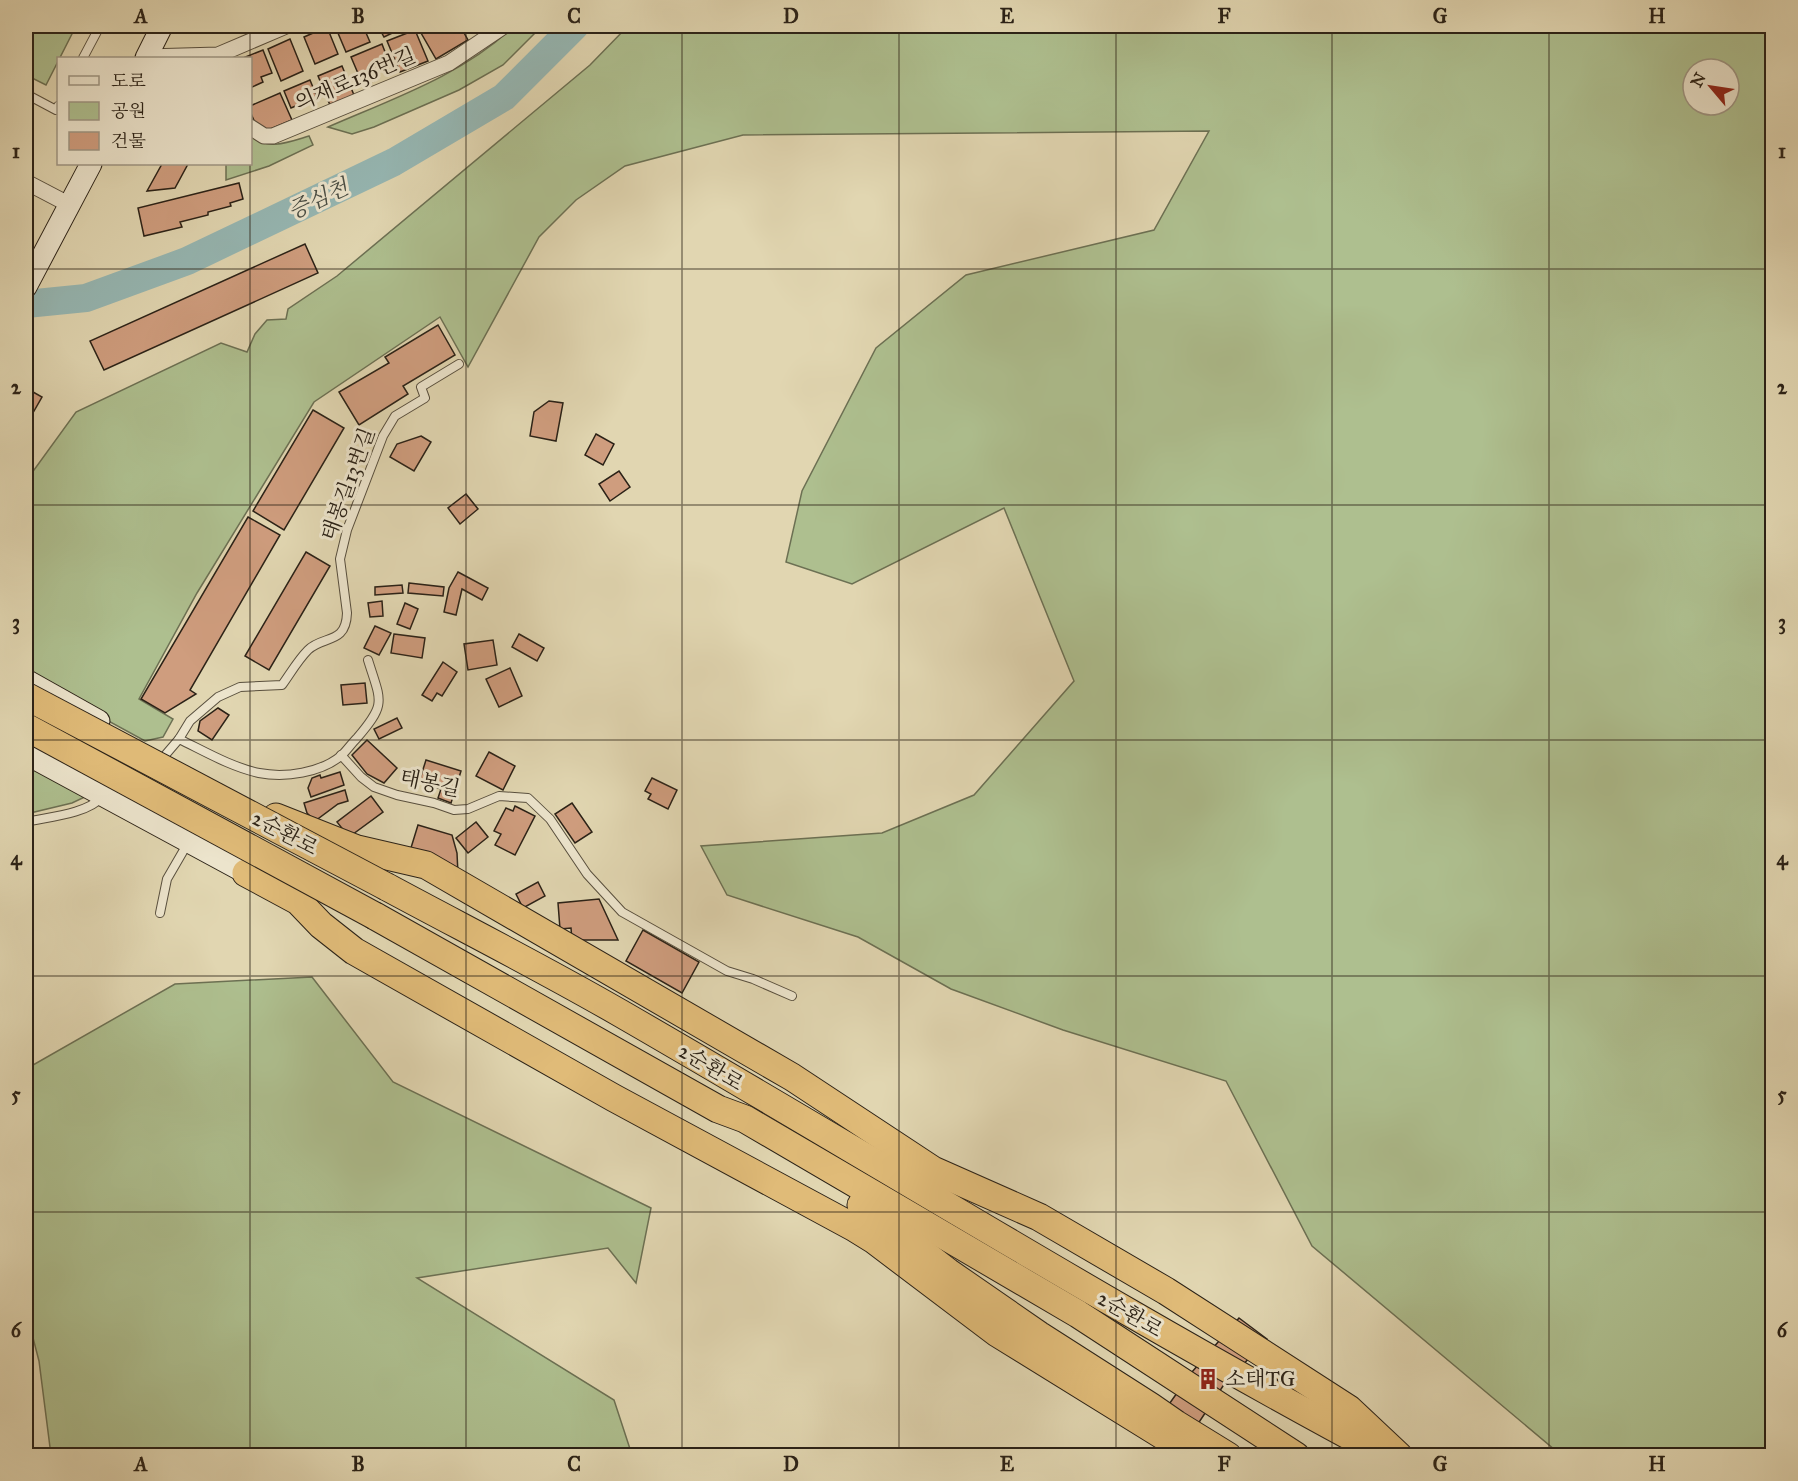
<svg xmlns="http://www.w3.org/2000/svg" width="1798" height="1481" font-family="'IM FELL Great Primer','Noto Serif KR',serif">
  <rect width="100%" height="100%" fill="#e1d6b1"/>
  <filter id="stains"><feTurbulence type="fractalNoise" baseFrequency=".00333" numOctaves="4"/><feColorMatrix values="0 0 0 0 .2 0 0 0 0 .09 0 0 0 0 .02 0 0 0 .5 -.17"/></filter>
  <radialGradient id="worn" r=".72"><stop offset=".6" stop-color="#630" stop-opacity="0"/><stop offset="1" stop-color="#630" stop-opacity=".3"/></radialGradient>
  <!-- green -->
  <g fill="#aebf8f" stroke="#6c7053" stroke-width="1.5" fill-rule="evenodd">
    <polygon points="26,26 76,26 46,85 26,75"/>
    <path d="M514,26H542L503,65L459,90L374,127L352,134L328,127C392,99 463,75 514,26Z"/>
    <path d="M628,26H1772V1455H1561L1312,1246L1226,1081L1063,1030L951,989L858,937L727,895L701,846L882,833L974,795L1074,681L1004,508L852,584L786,562L802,491L876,348L966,275L1154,230L1209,131L743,135L625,166L576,200L539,237L468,367L440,317L314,402L197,593L139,699L173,719L163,737L145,741L26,676V481L76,412L221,343L247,352L255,334L267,320L286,319L288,309L337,276L590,65ZM1693,69H1729V105H1693Z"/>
    <path d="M251,136C268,151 289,142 309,136L313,145L269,166L226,180V164H250Z"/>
    <polygon points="26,761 89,795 72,803 26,814"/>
    <polygon points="312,977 393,1082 651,1208 636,1283 608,1248 417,1278 614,1400 632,1455 51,1455 39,1361 26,1311 26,1069 175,984"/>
  </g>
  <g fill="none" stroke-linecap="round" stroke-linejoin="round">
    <!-- river -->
    <polyline stroke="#96b7b3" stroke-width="28" points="26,304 86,298 187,261 394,162 504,97 575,26"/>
  </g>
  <!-- building -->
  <g fill="#cf9d7e" stroke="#2b2217" stroke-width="1.5">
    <polygon points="335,26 363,26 370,42 346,52"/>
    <polygon points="378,26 407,26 384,37"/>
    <polygon points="417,26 460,26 468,40 436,59"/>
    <polygon points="327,27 338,54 315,64 304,37"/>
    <polygon points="415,30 428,61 400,72 387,41"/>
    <polygon points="290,39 303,71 281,81 268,49"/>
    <polygon points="382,44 390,65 375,71 378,79 363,85 351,57"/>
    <polygon points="263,50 272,73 261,77 263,82 250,88 250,58 243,58"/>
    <polygon points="342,66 354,95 330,105 318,76"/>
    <polygon points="310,80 317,97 291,108 284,91"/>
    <polygon points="280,93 292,120 268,130 255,123 250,111 250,106"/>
    <polygon points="162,164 188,164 175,188 147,191"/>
    <polygon points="239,183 243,199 230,203 231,206 208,212 208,215 180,222 182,227 144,236 138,208"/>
    <polygon points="305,244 318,273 104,370 90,341"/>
    <polygon points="438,325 455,355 403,386 408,394 359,425 339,392 389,363 385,357"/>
    <polygon points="26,388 42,397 26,425"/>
    <polygon points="549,401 563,403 556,441 530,436 534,412"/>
    <polygon points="313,410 344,428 284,530 253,511"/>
    <polygon points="596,434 614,444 603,465 585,455"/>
    <polygon points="421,436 431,442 414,471 390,457 397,444"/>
    <polygon points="619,471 630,487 610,501 599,484"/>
    <polygon points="466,494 478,509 460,524 448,508"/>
    <polygon points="248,517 280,535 190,690 196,694 165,713 141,699"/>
    <polygon points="306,552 330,566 269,670 245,656"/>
    <polygon points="458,572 488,588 482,600 462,589 456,615 444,612 449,588"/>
    <polygon points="409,583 444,587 443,596 408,593"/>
    <polygon points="402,585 403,593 375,595 375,587"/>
    <polygon points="382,601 383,616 370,617 368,603"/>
    <polygon points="405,603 418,609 410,629 397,624"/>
    <polygon points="375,626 391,633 379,655 364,648"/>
    <polygon points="394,634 425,638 422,658 391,653"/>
    <polygon points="519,634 544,648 537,661 512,647"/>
    <polygon points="493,640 497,665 468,670 464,644"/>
    <polygon points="443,662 457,672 442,696 437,693 432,701 422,695"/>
    <polygon points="510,668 522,696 499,707 486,679"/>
    <polygon points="365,683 367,703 343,705 341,685"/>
    <polygon points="218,708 229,715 212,740 198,731 200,721"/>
    <polygon points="397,718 402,728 379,739 374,729"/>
    <polygon points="367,740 397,768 384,783 367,774 352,755"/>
    <polygon points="489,752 515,766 503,790 476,776"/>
    <polygon points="426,760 461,771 451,803 438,798 441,789 419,782"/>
    <polygon points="340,772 344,785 311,797 308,788 312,778 320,775 321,778"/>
    <polygon points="652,778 677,790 668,809 648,799 651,794 645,791"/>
    <polygon points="345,790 348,801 338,804 315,821 307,813 304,803"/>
    <polygon points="371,796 383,812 349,837 337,822"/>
    <polygon points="572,803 592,832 575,843 555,814"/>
    <polygon points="515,806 535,816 515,855 495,845 501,834 494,831 506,808 513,811"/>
    <polygon points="476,822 488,837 468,853 456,838"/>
    <polygon points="418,825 452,835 457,853 458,874 410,851"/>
    <polygon points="538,882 545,896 523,908 516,894"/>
    <polygon points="599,899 618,940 572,940 571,928 560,929 558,903"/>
    <polygon points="643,930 699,962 682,993 626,961"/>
    <polygon points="1239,1318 1267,1339 1223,1386 1178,1454 1147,1435 1192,1372"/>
  </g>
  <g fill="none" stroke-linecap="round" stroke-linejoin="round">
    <defs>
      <g id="lane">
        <polyline points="83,58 100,26"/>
        <polyline points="26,94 56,110 58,106"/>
        <path d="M179,739C204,751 231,767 259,773C285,778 321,773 342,755C347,750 352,743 357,738C387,703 381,702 368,660"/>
        <polyline points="341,755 361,777 374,787 397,795 434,803 454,810 468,809 499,796 528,798 550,819 587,874 622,912 727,971 753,979 792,996"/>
        <path d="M161,760L179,739L190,721L218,697L240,687L282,685C290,674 298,660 308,650C323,635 346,645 347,613L340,559L347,530L383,436L395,416L425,398L421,387L459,364"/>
        <path d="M26,822C48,817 87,814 102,797"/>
        <polyline points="160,913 167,879 185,848"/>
      </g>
      <g id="street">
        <polyline points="147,57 218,55 286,26"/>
        <polyline points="250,127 264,136 273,136 449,63 504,26"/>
        <polyline points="26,182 70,205"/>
      </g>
      <g id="secondary">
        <polyline points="146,58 162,26"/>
        <polyline points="26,287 91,164"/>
        <polyline points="26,680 99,721"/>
        <polyline points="26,754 246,873"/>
      </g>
      <g id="highway">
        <polyline points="276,817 357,849 426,865 792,1077 933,1170 1039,1217 1166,1291 1349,1409 1399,1456"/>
        <polyline points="246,873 298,901 321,925 354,951 614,1098 853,1227 874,1240 997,1333 1170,1440 1205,1456"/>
        <path d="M387,887C465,929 544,969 620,1013C875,1160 1124,1316 1383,1454"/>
        <polyline points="375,916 718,1109 745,1119 1078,1314 1296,1456"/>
        <polyline points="861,1205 948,1272 1039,1335 1150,1406 1176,1424 1228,1456"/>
      </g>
    </defs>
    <!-- lane casing -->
    <use href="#lane" stroke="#584f3e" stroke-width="10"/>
    <!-- street casing -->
    <use href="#street" stroke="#584f3e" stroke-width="17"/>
    <!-- secondary casing -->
    <use href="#secondary" stroke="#2b2217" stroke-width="23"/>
    <!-- highway casing -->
    <use href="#highway" stroke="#2b2217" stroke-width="29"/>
    <!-- lane -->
    <use href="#lane" stroke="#ece4cc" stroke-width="8"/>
    <!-- street -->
    <use href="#street" stroke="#ece4cc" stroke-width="15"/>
    <!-- secondary -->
    <use href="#secondary" stroke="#ece4cc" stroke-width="21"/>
    <!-- highway -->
    <use href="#highway" stroke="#e0bb78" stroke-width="27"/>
    <defs>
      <g id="highway-bridge">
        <polyline points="26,696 387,887"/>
        <polyline points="26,727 375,916"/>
      </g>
    </defs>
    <!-- highway-bridge casing -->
    <use href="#highway-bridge" stroke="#2b2217" stroke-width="29" stroke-linecap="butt"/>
    <!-- highway-bridge -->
    <use href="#highway-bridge" stroke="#e0bb78" stroke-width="27"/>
  </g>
  <!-- grid -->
  <path fill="none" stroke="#2b2217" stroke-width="1.5" stroke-opacity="0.55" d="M250,26V58M466,26V1456M682,26V1456M899,26V1456M1116,26V1456M1332,26V1456M1549,26V1456M250,164V1456M26,269H1772M26,505H1772M26,740H1772M26,976H1772M26,1212H1772"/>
  <!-- icons -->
  <defs>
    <symbol id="building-bare" viewBox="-9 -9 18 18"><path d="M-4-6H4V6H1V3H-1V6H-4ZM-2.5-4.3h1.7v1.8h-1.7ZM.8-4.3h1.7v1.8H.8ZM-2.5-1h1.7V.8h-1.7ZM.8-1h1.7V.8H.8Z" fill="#8f2418" stroke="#ece4cc" stroke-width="2.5" paint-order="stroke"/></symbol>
  </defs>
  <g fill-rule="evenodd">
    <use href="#building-bare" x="1193" y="1364" width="30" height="30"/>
  </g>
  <g text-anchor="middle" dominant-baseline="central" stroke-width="6" stroke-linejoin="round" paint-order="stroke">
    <!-- street labels -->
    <g font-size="21" fill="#2b2217" stroke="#ece4cc">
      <text transform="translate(355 79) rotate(-23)">의재로136번길</text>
      <text transform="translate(348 484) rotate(-70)">태봉길13번길</text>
      <text transform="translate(430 783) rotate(12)">태봉길</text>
      <text transform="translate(285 833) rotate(28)">2순환로</text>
      <text transform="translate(711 1067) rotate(31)">2순환로</text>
      <text transform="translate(1130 1314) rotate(30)">2순환로</text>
    </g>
    <!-- poi labels -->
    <g font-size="21" fill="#2b2217" stroke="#ece4cc" text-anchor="start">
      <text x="1225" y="1379">소태TG</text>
    </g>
    <!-- water labels -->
    <g font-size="22" font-style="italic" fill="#4b4f46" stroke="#ece4cc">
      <text transform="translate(318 199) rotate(-25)">증심천</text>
    </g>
  </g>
  <!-- margin -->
  <rect width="1798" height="1481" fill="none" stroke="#e1d6b1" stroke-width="66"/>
  <!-- legend -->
  <rect x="57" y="57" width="195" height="108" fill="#ece4cc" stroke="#9f9684" stroke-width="1.5"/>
  <rect x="69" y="76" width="30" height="9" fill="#ece4cc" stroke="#9f9684" stroke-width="1.5"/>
  <text x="111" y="87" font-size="18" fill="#2b2217">도로</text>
  <rect x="69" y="102" width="30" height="18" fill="#aebf8f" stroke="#9f9684" stroke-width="1.5"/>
  <text x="111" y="117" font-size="18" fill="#2b2217">공원</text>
  <rect x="69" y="132" width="30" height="18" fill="#cf9d7e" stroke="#9f9684" stroke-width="1.5"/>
  <text x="111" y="147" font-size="18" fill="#2b2217">건물</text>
  <!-- north arrow -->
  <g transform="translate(1711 87) rotate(299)"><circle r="28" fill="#ece4cc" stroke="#9f9684" stroke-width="1.5"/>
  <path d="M0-4.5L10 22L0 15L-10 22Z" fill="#8f2418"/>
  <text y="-9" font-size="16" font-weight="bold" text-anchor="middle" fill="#2b2217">N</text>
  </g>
  <rect x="33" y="33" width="1732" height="1415" fill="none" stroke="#2b2217" stroke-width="2"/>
  <g font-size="20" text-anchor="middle" font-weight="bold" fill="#2b2217">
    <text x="141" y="23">A</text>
    <text x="358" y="23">B</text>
    <text x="574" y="23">C</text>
    <text x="791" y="23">D</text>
    <text x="1007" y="23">E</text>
    <text x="1224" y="23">F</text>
    <text x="1440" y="23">G</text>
    <text x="1657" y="23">H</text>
    <text x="16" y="158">1</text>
    <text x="1782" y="158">1</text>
    <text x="16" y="394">2</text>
    <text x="1782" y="394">2</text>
    <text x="16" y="629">3</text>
    <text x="1782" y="629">3</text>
    <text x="16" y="865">4</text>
    <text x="1782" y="865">4</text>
    <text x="16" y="1101">5</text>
    <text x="1782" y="1101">5</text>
    <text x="16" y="1337">6</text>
    <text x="1782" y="1337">6</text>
    <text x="141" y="1471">A</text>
    <text x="358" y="1471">B</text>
    <text x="574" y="1471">C</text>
    <text x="791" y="1471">D</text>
    <text x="1007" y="1471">E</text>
    <text x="1224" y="1471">F</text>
    <text x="1440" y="1471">G</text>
    <text x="1657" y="1471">H</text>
  </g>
  <rect width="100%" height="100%" filter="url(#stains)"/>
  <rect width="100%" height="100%" fill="url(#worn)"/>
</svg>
